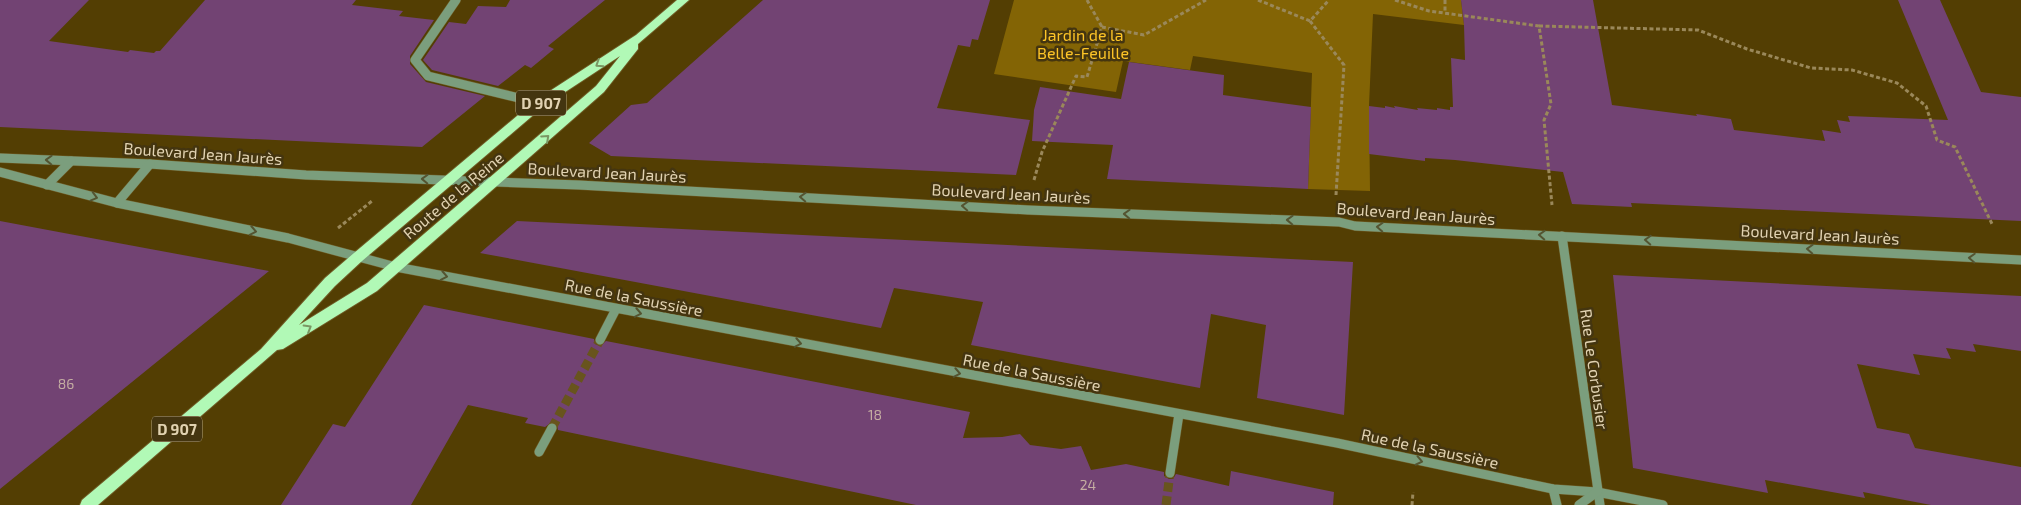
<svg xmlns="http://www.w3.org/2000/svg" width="2021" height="505" font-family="'Exo 2',sans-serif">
  <rect width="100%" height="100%" fill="#533e03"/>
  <!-- green -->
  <polygon fill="#836405" points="1014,0 1461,0 1464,25 1373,14 1369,106 1370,191 1308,189 1312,73 1193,56 1190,70 1123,61 1116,92 994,74"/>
  <!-- building -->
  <g fill="#724373">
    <polygon points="0,0 89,0 49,41 128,52 130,50 154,53 156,51 160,51 205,0 356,0 352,5 403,11 399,16 434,20 410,56 410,64 426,82 485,96 422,147 0,127"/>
    <polygon points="510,0 605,0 548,46 554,49 531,68 525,65 498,86 432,70 423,60 449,22 466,24 478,6 506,7"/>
    <polygon points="763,0 990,0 978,40 972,39 970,47 958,45 937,108 1030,120 1016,175 611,156 589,143 631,105 647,103"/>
    <polygon points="1461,0 1593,0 1612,105 1697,116 1696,114 1731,119 1734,130 1825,141 1822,130 1841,133 1837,120 1850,122 1848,116 1948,120 1898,0 1940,0 1981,92 2021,97 2021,221 1631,203 1632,207 1572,204 1563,172 1455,160 1425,158 1425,161 1369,154 1369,106 1385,108 1385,106 1395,108 1394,106 1418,110 1417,108 1437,110 1437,108 1450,110 1450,107 1453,107 1451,58 1465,60 1464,25"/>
    <polygon points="1129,62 1224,75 1223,95 1311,107 1308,189 1107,179 1113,145 1032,141 1034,110 1040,87 1121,99"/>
    <polygon points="0,221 64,233 269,271 0,489"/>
    <polygon points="517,221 1353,262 1344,415 1257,398 1266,325 1211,314 1200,388 971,345 983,302 894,288 881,328 480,253"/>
    <polygon points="1613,275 2021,296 2021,351 1973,344 1976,352 1946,348 1951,359 1913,354 1920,375 1857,364 1877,428 1909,434 1915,448 2021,467 2021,505 1931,505 1863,492 1865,498 1765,480 1768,493 1633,468"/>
    <polygon points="424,305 594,339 595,344 600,346 606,341 970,412 963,438 1002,437 1020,434 1030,445 1061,449 1081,446 1091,470 1126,464 1164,472 1164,476 1169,479 1173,479 1176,474 1229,486 1231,471 1334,492 1333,505 916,505 558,430 557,424 552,422 545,427 525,423 528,418 468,405 411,505 281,505 333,424 345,427"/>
  </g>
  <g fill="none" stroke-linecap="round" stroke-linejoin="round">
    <!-- minor-tunnel -->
    <g stroke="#68541d" stroke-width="9" stroke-dasharray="9 4.5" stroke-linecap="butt">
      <polyline points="552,428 600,340"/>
      <polyline points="1166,505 1170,473"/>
    </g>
    <defs>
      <g id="minor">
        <polyline points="456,0 415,60 428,76 540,103"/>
        <polyline points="0,158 150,164 306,175 579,185 1028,210 1339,222 1355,226 2021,260"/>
        <polyline points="0,172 117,203 288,238 396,267 1337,443 1553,489 1597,492 1663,505"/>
        <polyline points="47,185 71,161"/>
        <polyline points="117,203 150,164"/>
        <polyline points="1562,236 1600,505"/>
        <polyline points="600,340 616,309"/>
        <polyline points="539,452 552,428"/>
        <polyline points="1170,473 1179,414"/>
        <polyline points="1553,489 1557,505"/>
        <polyline points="1579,505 1597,492"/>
      </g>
      <path id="major" d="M677,0H689L638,44V49L604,92L377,291L283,349L277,350L98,505H80L82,500L261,349L325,278L354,253L536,100L636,35ZM620,56L596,86L367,283L299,325L335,286L362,261L544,106Z"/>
    </defs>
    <!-- minor casing -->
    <use href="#minor" stroke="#6f5c26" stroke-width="10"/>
    <!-- major casing -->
    <use href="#major" stroke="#6f5c26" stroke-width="2"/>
    <!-- path -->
    <g stroke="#9a885a" stroke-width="3" stroke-dasharray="4 2.5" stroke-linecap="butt">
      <polyline points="1087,0 1102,27"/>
      <polyline points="1258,0 1310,21 1329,0"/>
      <polyline points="1395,0 1429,11 1539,26 1551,104 1544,120 1552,205"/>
      <polyline points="1445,0 1445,13"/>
      <polyline points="1310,21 1344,65 1336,195"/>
      <polyline points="1539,26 1698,30 1747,49 1811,68 1852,70 1897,83 1926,106 1937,140 1955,147 1993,226"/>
      <polyline points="1034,180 1042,152 1076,76 1087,77 1102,27 1144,35 1206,0"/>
      <polyline points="338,228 372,201"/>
      <polyline points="1412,505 1413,492"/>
    </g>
    <!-- minor -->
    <use href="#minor" stroke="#7b9e7d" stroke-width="9"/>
    <!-- major -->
    <use href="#major" fill="#b1f9b6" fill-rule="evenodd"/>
  </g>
  <!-- one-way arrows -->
  <defs><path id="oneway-chevron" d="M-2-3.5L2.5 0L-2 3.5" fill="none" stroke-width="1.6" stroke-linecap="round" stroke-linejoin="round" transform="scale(1.25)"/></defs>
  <g stroke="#7a9763">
    <use href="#oneway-chevron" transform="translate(599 64) rotate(147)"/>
    <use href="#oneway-chevron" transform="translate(546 138) rotate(-42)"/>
    <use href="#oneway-chevron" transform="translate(308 328) rotate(-31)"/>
  </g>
  <g stroke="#545431">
    <use href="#oneway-chevron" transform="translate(49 160) rotate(-178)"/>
    <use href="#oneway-chevron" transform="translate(425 179) rotate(-178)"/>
    <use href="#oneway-chevron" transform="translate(94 197) rotate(15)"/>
    <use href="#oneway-chevron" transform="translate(803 197) rotate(-177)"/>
    <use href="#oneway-chevron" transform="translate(965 206) rotate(-177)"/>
    <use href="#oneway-chevron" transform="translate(1127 214) rotate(-178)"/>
    <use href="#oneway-chevron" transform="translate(1290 220) rotate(-178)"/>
    <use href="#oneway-chevron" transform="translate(1380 227) rotate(-177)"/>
    <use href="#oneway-chevron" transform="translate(253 231) rotate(11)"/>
    <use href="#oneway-chevron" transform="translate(1542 235) rotate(-177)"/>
    <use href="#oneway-chevron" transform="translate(1648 240) rotate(-177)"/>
    <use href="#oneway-chevron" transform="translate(1810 249) rotate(-177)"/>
    <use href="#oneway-chevron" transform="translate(1972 258) rotate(-177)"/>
    <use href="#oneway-chevron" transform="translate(444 276) rotate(11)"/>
    <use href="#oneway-chevron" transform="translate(638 313) rotate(11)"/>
    <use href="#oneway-chevron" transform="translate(798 343) rotate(11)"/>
    <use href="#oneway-chevron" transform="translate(957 373) rotate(11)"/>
    <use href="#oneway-chevron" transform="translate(1419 461) rotate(12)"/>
  </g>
  <g text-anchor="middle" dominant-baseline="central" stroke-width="5" stroke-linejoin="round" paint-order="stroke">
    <!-- number labels -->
    <g font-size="14" fill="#c5aea2">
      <text x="66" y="383">86</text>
      <text x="875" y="414">18</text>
      <text x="1088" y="484">24</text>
    </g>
    <!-- shield labels -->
    <g fill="#443510" stroke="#b2a381" stroke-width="1">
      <rect x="516" y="90.5" width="50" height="25" rx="4"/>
      <rect x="152" y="416.5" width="50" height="25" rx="4"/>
    </g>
    <g font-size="15" font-weight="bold" fill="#e1d2b1">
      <text x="541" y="103">D 907</text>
      <text x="177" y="429">D 907</text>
    </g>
    <!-- park labels -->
    <g font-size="16" fill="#fec527" stroke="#443510">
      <text x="1083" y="34">Jardin de la<tspan x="1083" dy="18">Belle-Feuille</tspan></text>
    </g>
    <!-- street labels -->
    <g font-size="16" fill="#e1d2b1" stroke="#443510">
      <text transform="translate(203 153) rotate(4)">Boulevard Jean Jaurès</text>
      <text transform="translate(607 172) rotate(3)">Boulevard Jean Jaurès</text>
      <text transform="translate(1011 193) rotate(3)">Boulevard Jean Jaurès</text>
      <text transform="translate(453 195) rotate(-40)">Route de la Reine</text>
      <text transform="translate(1416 213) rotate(4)">Boulevard Jean Jaurès</text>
      <text transform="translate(1820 234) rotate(3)">Boulevard Jean Jaurès</text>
      <text transform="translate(634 297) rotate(11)">Rue de la Saussière</text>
      <text transform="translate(1595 369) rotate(82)">Rue Le Corbusier</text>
      <text transform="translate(1032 372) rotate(11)">Rue de la Saussière</text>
      <text transform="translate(1430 448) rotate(12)">Rue de la Saussière</text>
    </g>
  </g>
</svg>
